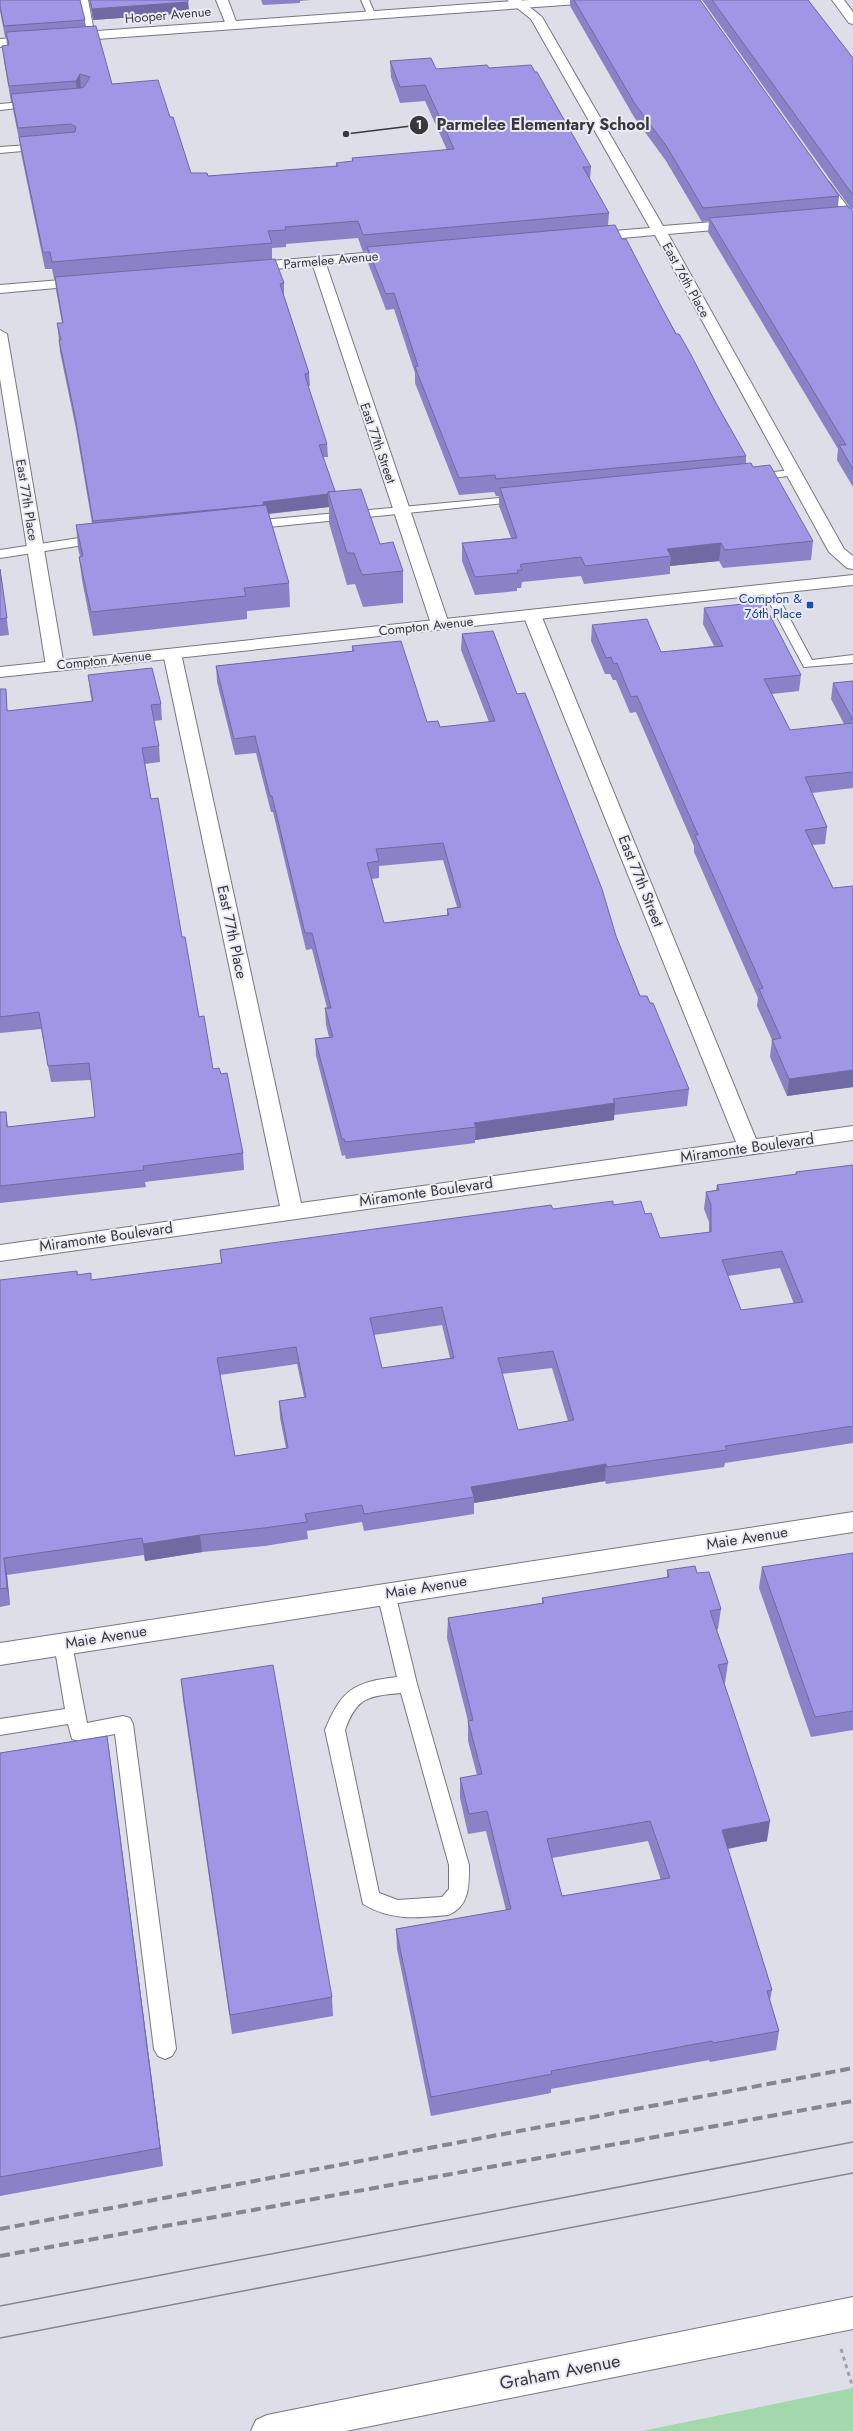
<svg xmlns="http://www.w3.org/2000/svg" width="853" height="2431" font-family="Jost,sans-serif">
  <rect width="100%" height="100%" fill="#dedee8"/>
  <!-- green -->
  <polygon fill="#a3d7ac" points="853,2388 853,2431 642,2431"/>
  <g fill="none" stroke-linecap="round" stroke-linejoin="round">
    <defs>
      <g id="lane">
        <polygon points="80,0 88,0 95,37 88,35"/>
        <polygon points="361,0 369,0 375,14 374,16 368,16"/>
        <polygon points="34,101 39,104 37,106 0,110 0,104"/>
        <polygon points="42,144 47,147 45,149 0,153 0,147"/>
        <polygon points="826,181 829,182 853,214 853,224 849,223 821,184"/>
        <polygon points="792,470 798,473 796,475 755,480 749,477 755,474"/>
        <polygon points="521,496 527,499 525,501 250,529 244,525 250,521"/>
        <polygon points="99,535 103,536 105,539 103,542 0,558 0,550"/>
        <polygon points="768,585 774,589 812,660 853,655 853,663 804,667 762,589"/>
        <path d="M386,1586L392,1588L395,1593L417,1684L469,1865C469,1884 470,1907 448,1915C417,1918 391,1921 363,1904L325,1730C342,1689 354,1682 397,1677L377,1593L380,1588ZM401,1693L449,1865V1889L442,1897L398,1900L379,1893L345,1730C357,1697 368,1696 401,1693Z"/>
        <polygon points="63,1636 70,1639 72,1644 87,1723 123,1716 130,1718 133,1724 176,2049 172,2056 165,2059 158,2056 154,2049 115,1734 79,1741 72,1739 68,1724 0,1735 0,1719 65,1709 54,1644 56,1639"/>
      </g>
      <g id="street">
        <polygon points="216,0 228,0 237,24 235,27 227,27"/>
        <polygon points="507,0 521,0 542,17 663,226 738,220 745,224 738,228 668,234 844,549 853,556 853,569 847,568 829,552 655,235 589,241 582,237 589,233 650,228 531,19"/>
        <polygon points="832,0 844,0 853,12 853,24 849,23"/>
        <polygon points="398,250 403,251 405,254 403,257 326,264 449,624 446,628 434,628 431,624 313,266 248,271 241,267 248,263"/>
        <polygon points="85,278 92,282 90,285 0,293 0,285"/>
        <polygon points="0,330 7,334 64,666 61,670 49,670 46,666 0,379"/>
        <polygon points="532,610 538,611 541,615 756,1139 853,1126 853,1140 0,1261 0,1245 280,1206 163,653 166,649 178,649 181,653 301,1203 736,1142 523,615 526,611"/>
      </g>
      <g id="secondary">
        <polygon points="529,0 584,0 578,4 69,41 63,37 69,33"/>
        <polygon points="37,36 43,40 41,43 0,47 0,39"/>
        <polygon points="853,575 853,585 0,677 0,667"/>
        <polygon points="853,1512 853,1532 0,1665 0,1643"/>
        <polygon points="853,2297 853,2329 346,2431 251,2431 256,2420 267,2415"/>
      </g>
    </defs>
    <!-- lane casing -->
    <use href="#lane" stroke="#777780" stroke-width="2"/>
    <!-- street casing -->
    <use href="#street" stroke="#777780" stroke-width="2"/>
    <!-- secondary casing -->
    <use href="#secondary" stroke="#777780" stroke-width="2"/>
    <!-- path -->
    <polyline stroke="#a2a1a9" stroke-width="3" stroke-dasharray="4 4" stroke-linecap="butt" points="841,2349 853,2388"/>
    <!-- lane -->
    <use href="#lane" fill="#fff" fill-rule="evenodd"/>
    <!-- street -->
    <use href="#street" fill="#fff" fill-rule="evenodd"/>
    <!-- secondary -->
    <use href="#secondary" fill="#fff" fill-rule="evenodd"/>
    <!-- tram -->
    <g stroke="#86868d" stroke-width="1.5">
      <polyline points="0,2306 853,2142"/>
      <polyline points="0,2338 853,2173"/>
    </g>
    <!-- rail -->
    <g stroke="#86868d" stroke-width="4" stroke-dasharray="10 5" stroke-linecap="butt">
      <polyline points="0,2229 853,2068"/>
      <polyline points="0,2256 853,2101"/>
    </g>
  </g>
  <!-- wall -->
  <g fill="#8982c6" fill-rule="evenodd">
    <polygon points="0,0 85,20 85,26 112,84 170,117 191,173 208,176 336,166 336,163 352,162 352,158 447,150 425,101 400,103 391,77 390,61 436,69 489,68 591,167 590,180 609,213 608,226 663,310 717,405 746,456 746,464 753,467 813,541 811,560 723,568 719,561 670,566 670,574 584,584 581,576 522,582 521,588 517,588 517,591 475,595 462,561 462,543 511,538 499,506 499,496 496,496 494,492 459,495 415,383 415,373 394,309 386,310 368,263 367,251 363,252 358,238 286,244 286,247 272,248 272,259 284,283 284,296 309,373 310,386 308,386 327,444 328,457 323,457 335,491 403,571 403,603 363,607 355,584 347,585 329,523 329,507 269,514 289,583 290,607 247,611 247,619 93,636 82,580 79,557 80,557 78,548 76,525 92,523 76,429 60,352 59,340 57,323 62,323 56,290 55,279 54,279 52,269 45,269 21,153 20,144 13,110 12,102 11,102 4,61 2,46 7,45 6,37 5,37 0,11"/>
    <polygon points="89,0 188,0 189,13 93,20"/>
    <polygon points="261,0 311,0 300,1 300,3 263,5"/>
    <polygon points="570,0 700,0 839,196 838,207 853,211 853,487 837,460 838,449 708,232 709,221 702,222 666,161 634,117 570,6"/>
    <polygon points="702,0 808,0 853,58 853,209 851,209"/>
    <polygon points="0,569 9,635 0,636"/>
    <polygon points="704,608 801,675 799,691 772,694 790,730 844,724 831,699 833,683 853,681 853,788 812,793 827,827 825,844 812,845 833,888 853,886 853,1087 787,1096 770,1057 772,1040 757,1006 758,998 694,852 694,846 636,712 630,713 616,680 613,680 610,674 605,674 591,641 592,625 661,652 714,646 703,624"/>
    <path d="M462,634L517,694L616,936L640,996L650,1003L689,1089L687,1106L614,1115V1120L475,1140V1143L346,1159L345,1155L342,1156L316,1056L315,1039L329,1037L326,1025L325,1008H327L312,949L306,950L273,812H271L256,753L235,755L217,682L216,666L352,651V646L427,722L440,727L489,722L461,650ZM443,860L457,907L447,909V915L384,923L372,879L379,878V866Z"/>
    <polygon points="88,675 161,704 162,720 154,721 159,746 160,762 145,764 151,799 199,1017 213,1069 221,1074 243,1153 244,1170 145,1182 146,1187 0,1203 0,1112 6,1112 8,1127 95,1117 91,1080 51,1082 41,1029 0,1033 0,689 8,711 92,702 90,691"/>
    <path d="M853,1165V1443L725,1463L724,1467L606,1484L605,1481L474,1503V1514L364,1531L362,1522L307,1531L308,1539L265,1546L202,1552L145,1561L144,1555L7,1575L10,1605L0,1607V1280L77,1271L78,1275L91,1280L221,1263L220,1250L553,1209L613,1205L645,1214L660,1238L709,1232V1222L704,1209L706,1192L716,1190L717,1185L795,1175L796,1172ZM780,1268L794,1304L741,1310L728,1276ZM442,1325L450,1358L382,1368L374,1335ZM297,1364L304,1397L279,1401L280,1418L286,1448L235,1456L220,1375ZM552,1368L568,1421L518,1430L502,1374Z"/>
    <polygon points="853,1553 853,1730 811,1737 759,1588 762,1567"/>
    <path d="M667,1570L697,1573L721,1609L718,1629L717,1630L728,1663L725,1683H724L767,1841L728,1849L772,1990L770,2000L779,2031L776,2050L710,2062L709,2060L551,2089V2093L431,2116L397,1949L396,1929L506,1910L486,1831L468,1834L460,1798V1778L477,1775L468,1741V1721L447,1638L448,1618L542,1603V1598L667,1578ZM648,1841L661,1880L562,1896L552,1858Z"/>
    <polygon points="181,1679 332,1997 333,2016 232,2034 183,1700"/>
    <polygon points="107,1736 163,2166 0,2196 0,1753"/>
  </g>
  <!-- shaded-wall -->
  <g fill="#6f6aa1">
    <polygon points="188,2 189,13 93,20 92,9"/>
    <polygon points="80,74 81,90 77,97 76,81"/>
    <polygon points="328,494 329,507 264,514 263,502"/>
    <polygon points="721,543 719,561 670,566 671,556 667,549"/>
    <polygon points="853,1070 853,1087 787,1096 789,1079"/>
    <polygon points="615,1103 614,1120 475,1140 476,1127 474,1123"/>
    <polygon points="606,1464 605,1481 474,1503 474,1497 471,1487"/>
    <polygon points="200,1535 202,1552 145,1561 143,1544"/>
    <polygon points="4,1558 7,1575 10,1605 7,1588"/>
    <polygon points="107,1736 110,1756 163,2166 160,2148"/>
    <polygon points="770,1821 767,1841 719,1850 722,1830"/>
  </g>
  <!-- building -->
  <g fill="#9f97e6" stroke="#6f6aa1" fill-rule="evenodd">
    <polygon points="0,0 80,0 85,20 4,26 0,6"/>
    <polygon points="90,0 188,0 188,2 92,9"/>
    <polygon points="574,0 700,0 839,196 703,208 667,147 635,104"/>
    <polygon points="712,0 808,0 853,58 853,195"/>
    <polygon points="96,26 112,84 158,80 170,117 173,117 191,173 207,173 208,176 338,166 336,163 353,161 352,158 454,149 425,85 400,87 390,61 431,58 436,69 487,65 489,68 531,65 535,72 537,72 591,167 583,167 609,213 363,235 358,221 285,227 286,230 268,231 272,243 52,262 50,252 43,252 19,137 75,132 76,127 71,124 18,128 11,94 80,88 84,87 90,77 80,74 76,81 9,86 2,46 9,45 6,32"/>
    <polygon points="847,206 853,211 853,469 839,445 846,445 709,218"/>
    <polygon points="615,225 622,239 626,239 663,310 676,334 679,334 690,353 717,405 746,456 496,479 495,475 459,478 415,367 418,366 394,293 386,294 367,247"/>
    <polygon points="275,259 284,283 280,284 309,373 305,374 306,379 327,444 319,445 335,491 328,492 328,494 263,502 264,505 93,521 75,416 59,340 61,340 57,323 63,323 55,277"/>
    <polygon points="751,463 753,467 770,465 813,541 725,550 721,543 667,549 671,556 585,566 581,557 522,564 520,565 522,570 517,570 518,573 475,577 462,543 517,538 500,488"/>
    <polygon points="361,489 380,544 393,542 403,571 362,575 354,553 347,553 328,492"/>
    <polygon points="266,505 289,583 244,588 246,596 91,612 79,557 83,556 76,525"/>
    <polygon points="0,569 7,618 0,619"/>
    <polygon points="763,602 801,675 764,679 790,730 853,723 853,772 805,777 827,827 805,830 833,888 853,886 853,1070 789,1079 772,1040 781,1038 759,989 763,988 695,835 698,835 637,696 631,697 617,663 614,664 611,657 606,658 592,625 647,619 661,652 723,646 704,608"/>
    <path d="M493,631L517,694L525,693L602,889L616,936L640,996H647L650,1003H653L689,1089L613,1099L615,1103L474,1123L476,1127L345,1142L344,1139H342L315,1039L333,1037L325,1008H331L312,933H305L272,796H270L255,736L234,739L216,666L354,651L352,646L401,641L427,722L438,721L440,727L495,721L462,634ZM443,843L461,907L447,909L449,915L384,923L367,863L379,861L376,849Z"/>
    <polygon points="152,668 161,704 151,705 159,746 142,748 151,799 158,798 182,937 185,937 199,1017 204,1016 213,1069 219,1068 221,1074 227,1073 243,1153 143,1166 144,1170 0,1186 0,1112 6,1112 7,1127 95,1117 89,1063 48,1066 39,1012 0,1017 0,689 6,689 7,711 93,701 88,675"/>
    <polygon points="853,681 853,720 833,683"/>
    <path d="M853,1165V1426L725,1446L727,1450L607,1467L606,1464L471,1487L474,1497L364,1514L362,1505L305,1514L307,1522L264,1528L200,1535L143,1544L142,1538L4,1558L7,1588L0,1589V1280L77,1271V1275L91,1273V1280L222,1263L220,1250L551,1205L553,1209L613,1201V1205L641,1201L645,1214L651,1213L660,1238L711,1232V1205L706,1192L719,1190L717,1185L797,1174L796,1172ZM782,1251L803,1302L741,1310L722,1260ZM442,1307L454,1358L382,1368L370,1318ZM296,1347L306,1397L279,1401L288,1448L235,1456L217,1358ZM553,1351L574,1420L518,1430L498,1358Z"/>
    <polygon points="853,1553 853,1711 815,1717 762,1567"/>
    <path d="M695,1566L697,1573L709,1572L721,1609L710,1611L728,1663L718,1665L770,1821L722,1830L772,1990L767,1991L779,2031L713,2043L712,2041L551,2071L552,2074L431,2097L396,1929L511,1909L487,1811L469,1814L460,1778L482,1774L468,1721L473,1720L448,1618L544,1603L542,1598L669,1577L667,1570ZM650,1821L670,1878L562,1896L547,1839Z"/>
    <polygon points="273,1665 332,1997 230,2015 181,1679"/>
    <polygon points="107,1736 160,2148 0,2177 0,1753"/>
  </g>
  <!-- markers -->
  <rect fill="#1a4fb4" stroke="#ebebf5" stroke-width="1.5" x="806" y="601" width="8" height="8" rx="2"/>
  <g text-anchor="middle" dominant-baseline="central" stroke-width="4" stroke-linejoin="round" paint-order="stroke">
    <!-- far-street labels -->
    <g font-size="13" fill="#39383c" stroke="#ebebf5">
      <text transform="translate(168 15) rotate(-5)">Hooper Avenue</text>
      <text transform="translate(331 260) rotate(-5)">Parmelee Avenue</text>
      <text transform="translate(686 280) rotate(61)">East 76th Place</text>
      <text transform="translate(378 443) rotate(71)">East 77th Street</text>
      <text transform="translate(27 500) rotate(81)">East 77th Place</text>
      <text transform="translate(426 626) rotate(-6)">Compton Avenue</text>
      <text transform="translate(104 660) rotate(-6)">Compton Avenue</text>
    </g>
    <!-- far-transit labels -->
    <g font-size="13" fill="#164399" stroke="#ebebf5" text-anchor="end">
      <text x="802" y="598">Compton &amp;<tspan x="802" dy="15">76th Place</tspan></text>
    </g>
    <!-- street labels -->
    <g font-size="15" fill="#39383c" stroke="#ebebf5">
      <text transform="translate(641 881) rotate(68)">East 77th Street</text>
      <text transform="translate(232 932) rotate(78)">East 77th Place</text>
      <text transform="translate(747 1148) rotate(-8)">Miramonte Boulevard</text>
      <text transform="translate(426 1192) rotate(-8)">Miramonte Boulevard</text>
      <text transform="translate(106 1237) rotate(-8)">Miramonte Boulevard</text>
      <text transform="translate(747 1538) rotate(-9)">Maie Avenue</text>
      <text transform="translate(426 1587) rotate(-9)">Maie Avenue</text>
      <text transform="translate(106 1637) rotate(-9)">Maie Avenue</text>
    </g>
    <!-- near-street labels -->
    <g font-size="18" fill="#39383c" stroke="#ebebf5">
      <text transform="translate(560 2372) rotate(-11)">Graham Avenue</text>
    </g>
  </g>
  <!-- callouts -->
  <path fill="none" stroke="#39383c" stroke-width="1.5" d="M346 134L419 125"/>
  <g fill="#39383c" stroke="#ebebf5" stroke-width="1.5">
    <circle cx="346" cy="134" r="4"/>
    <circle cx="419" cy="125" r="10"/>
  </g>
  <g font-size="12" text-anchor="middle" font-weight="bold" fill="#fff">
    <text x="419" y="129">1</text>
  </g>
  <g font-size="16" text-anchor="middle" font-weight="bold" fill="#39383c" stroke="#ebebf5" stroke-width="4" stroke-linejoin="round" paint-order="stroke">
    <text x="543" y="130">Parmelee Elementary School</text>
  </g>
</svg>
